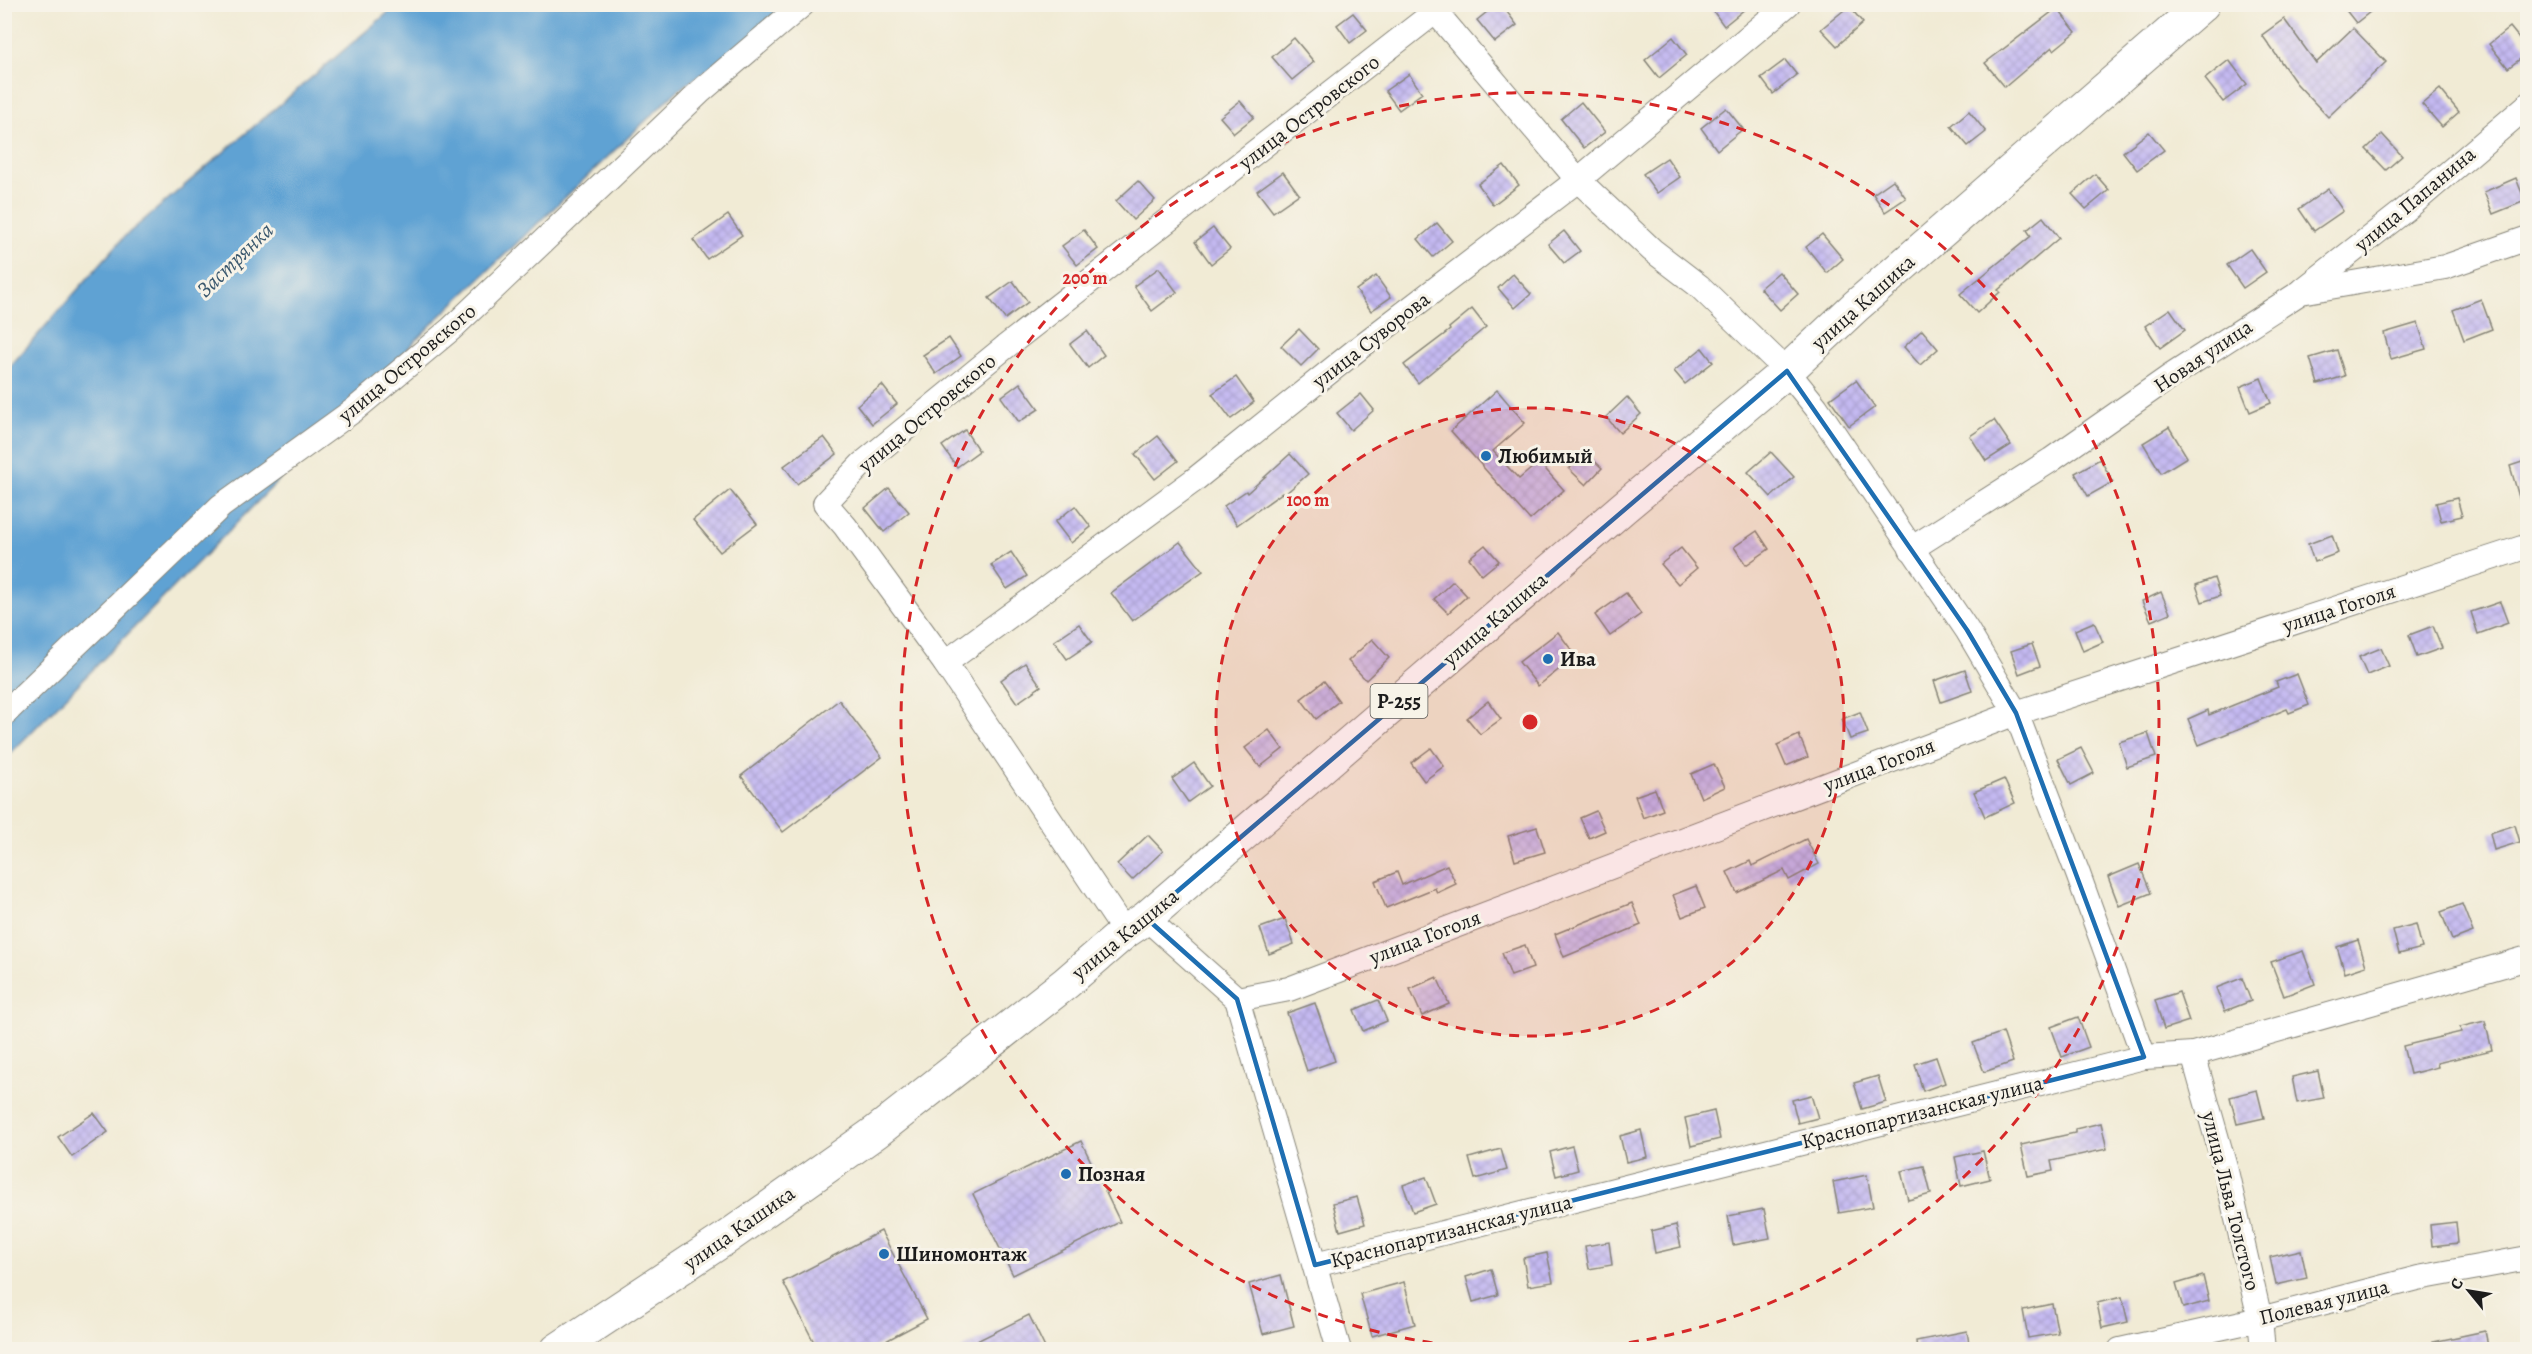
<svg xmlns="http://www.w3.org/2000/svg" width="2532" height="1354" font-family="Alegreya,serif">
  <defs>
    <pattern id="building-cross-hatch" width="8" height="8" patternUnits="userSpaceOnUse" patternTransform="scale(1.5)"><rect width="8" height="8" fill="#c4b9f1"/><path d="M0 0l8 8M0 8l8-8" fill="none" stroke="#a89ece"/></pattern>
  </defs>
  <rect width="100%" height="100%" fill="#f7f3e8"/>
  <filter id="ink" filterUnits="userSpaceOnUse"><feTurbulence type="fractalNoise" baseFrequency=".0167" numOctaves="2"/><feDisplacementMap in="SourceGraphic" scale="12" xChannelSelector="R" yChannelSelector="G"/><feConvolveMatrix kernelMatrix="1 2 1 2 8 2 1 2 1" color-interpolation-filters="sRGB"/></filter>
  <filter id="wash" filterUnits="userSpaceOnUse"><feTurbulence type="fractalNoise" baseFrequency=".008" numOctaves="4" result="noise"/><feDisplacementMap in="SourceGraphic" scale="24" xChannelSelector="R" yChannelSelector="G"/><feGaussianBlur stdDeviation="1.35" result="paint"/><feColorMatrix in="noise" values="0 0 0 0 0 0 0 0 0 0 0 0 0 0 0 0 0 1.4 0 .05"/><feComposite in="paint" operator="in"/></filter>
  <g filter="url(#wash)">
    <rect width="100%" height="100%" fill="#f1ebd5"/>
    <!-- water -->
    <polygon fill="#5fa2d3" stroke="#3e5f78" stroke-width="1.5" points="397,5 798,5 676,92 433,323 5,759 5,372 125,236"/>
    <g id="blocks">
      <!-- building -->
      <g fill="url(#building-cross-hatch)">
        <polygon points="1497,4 1501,4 1517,25 1495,42 1477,20"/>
        <polygon points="1708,4 1751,4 1724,26"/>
        <polygon points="2341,4 2380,4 2356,23"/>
        <polygon points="1849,6 1863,23 1837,46 1821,29"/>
        <polygon points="2057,8 2076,32 2054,50 2052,47 2005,87 1985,63"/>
        <polygon points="1353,13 1367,30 1350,43 1337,25"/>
        <polygon points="2284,19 2316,63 2353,28 2386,62 2328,117 2296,83 2262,35"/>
        <polygon points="2510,27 2528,49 2528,53 2508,68 2489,44"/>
        <polygon points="1673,37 1687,55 1659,78 1645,60"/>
        <polygon points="1294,38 1314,62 1292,80 1272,57"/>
        <polygon points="1785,60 1797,75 1773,94 1761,78"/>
        <polygon points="2229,60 2247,84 2223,102 2205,79"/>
        <polygon points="1409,74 1422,93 1399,110 1385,91"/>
        <polygon points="2440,89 2459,112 2442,127 2422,104"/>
        <polygon points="1240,101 1254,117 1234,133 1220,117"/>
        <polygon points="1581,102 1605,132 1584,148 1561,119"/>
        <polygon points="1726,108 1743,129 1717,150 1701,128"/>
        <polygon points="1969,111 1986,132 1968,146 1951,126"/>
        <polygon points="2149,132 2164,150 2137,170 2123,152"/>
        <polygon points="2382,134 2402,156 2386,170 2366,149"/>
        <polygon points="1667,158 1680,177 1657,193 1643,174"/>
        <polygon points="1504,165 1519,185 1493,205 1478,184"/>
        <polygon points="1283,172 1299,194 1273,212 1257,191"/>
        <polygon points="2095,174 2109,190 2086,209 2072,194"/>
        <polygon points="2516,178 2525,201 2493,214 2484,192"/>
        <polygon points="1893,180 1906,198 1885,212 1873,194"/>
        <polygon points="1138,181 1155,200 1133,220 1116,201"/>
        <polygon points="2328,189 2343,211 2314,231 2299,209"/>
        <polygon points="728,215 742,235 707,259 693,240"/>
        <polygon points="2043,217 2059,238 1998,290 2000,292 1977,313 1960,294 2031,236 2027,230"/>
        <polygon points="1437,223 1452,241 1433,257 1418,239"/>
        <polygon points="1213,228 1230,249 1211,264 1195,242"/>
        <polygon points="1084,230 1098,249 1077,265 1062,246"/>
        <polygon points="1564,231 1580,251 1564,263 1548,244"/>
        <polygon points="1822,234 1843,259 1827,273 1806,247"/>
        <polygon points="2250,249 2266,272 2243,288 2227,265"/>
        <polygon points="1159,268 1177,292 1152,311 1134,286"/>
        <polygon points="1779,272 1798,294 1780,310 1760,288"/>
        <polygon points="1513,274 1531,294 1515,308 1498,288"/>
        <polygon points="1376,276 1391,297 1371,311 1356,290"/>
        <polygon points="1013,281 1028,302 1005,319 989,298"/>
        <polygon points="2481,299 2492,329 2464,340 2453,310"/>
        <polygon points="1472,309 1486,327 1418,383 1404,365 1450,330 1449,328"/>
        <polygon points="2170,309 2185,330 2160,348 2145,326"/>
        <polygon points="2418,323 2426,349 2391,359 2384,333"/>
        <polygon points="1299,329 1318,349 1301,366 1281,346"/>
        <polygon points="1922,330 1938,349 1920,365 1904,347"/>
        <polygon points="1087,331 1104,355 1088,368 1070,344"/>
        <polygon points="949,338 961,356 936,374 923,355"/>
        <polygon points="1702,348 1713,362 1685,384 1674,371"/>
        <polygon points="2337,350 2345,376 2318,384 2310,358"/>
        <polygon points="1236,377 1254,402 1231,419 1212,394"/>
        <polygon points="2261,378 2271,403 2250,412 2240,387"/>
        <polygon points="1856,380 1875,407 1849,426 1830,399"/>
        <polygon points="1020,383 1039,409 1019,422 1001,397"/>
        <polygon points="882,385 897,404 872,424 857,405"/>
        <polygon points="1497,390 1525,423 1493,451 1519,479 1539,462 1564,490 1530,520 1451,431"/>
        <polygon points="1361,394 1374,410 1351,430 1337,413"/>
        <polygon points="1627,397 1641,414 1620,433 1606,417"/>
        <polygon points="1994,420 2011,445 1986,461 1970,436"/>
        <polygon points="2169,427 2187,457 2161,473 2143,443"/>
        <polygon points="965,430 979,451 957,467 942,446"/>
        <polygon points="1158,436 1178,461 1155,479 1135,454"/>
        <polygon points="824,437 837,454 797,484 784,466"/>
        <polygon points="1585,452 1602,468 1586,485 1569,469"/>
        <polygon points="1771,452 1794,477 1771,497 1748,472"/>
        <polygon points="1290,454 1308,474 1284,495 1282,493 1237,525 1224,506 1246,491 1247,493"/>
        <polygon points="2100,459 2113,482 2088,496 2075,473"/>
        <polygon points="2528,460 2528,510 2523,511 2510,466"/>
        <polygon points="889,488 909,512 884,532 865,508"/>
        <polygon points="730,490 757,524 720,552 693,520"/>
        <polygon points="2457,498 2462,516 2441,521 2436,503"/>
        <polygon points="1075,506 1091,527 1071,543 1055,522"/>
        <polygon points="1757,531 1769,549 1746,565 1734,547"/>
        <polygon points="2332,535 2338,553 2314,562 2308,544"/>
        <polygon points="1180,542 1203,571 1132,621 1111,593"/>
        <polygon points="1485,545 1499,561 1482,575 1469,558"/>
        <polygon points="1681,548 1697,568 1678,584 1661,564"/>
        <polygon points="1011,552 1027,576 1007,589 991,565"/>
        <polygon points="2214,578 2220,596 2202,602 2196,585"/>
        <polygon points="1453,581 1467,596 1448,613 1434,599"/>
        <polygon points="2161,592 2170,613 2151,621 2142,601"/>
        <polygon points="1626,593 1641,614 1610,636 1595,615"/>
        <polygon points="2500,602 2508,623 2478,634 2471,612"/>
        <polygon points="2094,622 2103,642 2083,651 2075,630"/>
        <polygon points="1079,624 1092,642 1067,659 1054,641"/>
        <polygon points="2433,626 2442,648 2417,657 2409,635"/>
        <polygon points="1558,632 1576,656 1538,686 1519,662"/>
        <polygon points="1372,639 1389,658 1366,680 1348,661"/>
        <polygon points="2032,644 2040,666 2019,674 2011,651"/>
        <polygon points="2381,648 2389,666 2367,675 2359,657"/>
        <polygon points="1025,663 1041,686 1017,703 1001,680"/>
        <polygon points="1965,670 1972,691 1941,702 1934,681"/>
        <polygon points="2297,674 2309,705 2289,713 2287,709 2199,745 2188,719 2208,710 2209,715 2278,687 2276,682"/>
        <polygon points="1324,681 1339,701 1316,719 1301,699"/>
        <polygon points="839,700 882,757 783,832 741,776"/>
        <polygon points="1488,701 1501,719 1480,734 1467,718"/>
        <polygon points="1860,712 1868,733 1850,739 1842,719"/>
        <polygon points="1269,730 1283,749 1260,767 1245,748"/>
        <polygon points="2148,733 2156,757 2127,767 2119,742"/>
        <polygon points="1799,735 1808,757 1786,766 1777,745"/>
        <polygon points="1431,748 1444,766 1424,781 1411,763"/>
        <polygon points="2081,748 2094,773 2071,785 2058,759"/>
        <polygon points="1194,763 1210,786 1188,802 1172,779"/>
        <polygon points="1714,764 1725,787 1701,798 1691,774"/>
        <polygon points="2004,779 2015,803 1985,817 1974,792"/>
        <polygon points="1655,789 1663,810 1643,818 1635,796"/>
        <polygon points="1596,811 1605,831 1589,838 1580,818"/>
        <polygon points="2515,825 2520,842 2494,850 2490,833"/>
        <polygon points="1537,827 1545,852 1515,861 1508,836"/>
        <polygon points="1148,835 1163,851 1132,880 1117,864"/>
        <polygon points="1806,839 1819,864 1789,880 1784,870 1737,893 1727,872 1750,861 1752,866"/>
        <polygon points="2139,864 2151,893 2119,906 2108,877"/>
        <polygon points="1447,865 1456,884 1437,893 1435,888 1386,908 1375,881 1397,872 1402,885"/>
        <polygon points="1696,886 1705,908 1682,917 1673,895"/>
        <polygon points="1632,903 1641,925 1564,957 1555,934"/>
        <polygon points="2462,904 2473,932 2452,940 2441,912"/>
        <polygon points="1285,919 1294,944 1269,954 1260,928"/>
        <polygon points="2416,924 2422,948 2399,954 2393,930"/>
        <polygon points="2358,940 2366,966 2345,973 2337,947"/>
        <polygon points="1525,945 1533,968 1511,976 1502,953"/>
        <polygon points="2303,951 2315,984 2284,996 2271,962"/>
        <polygon points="1437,977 1449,1004 1422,1016 1410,989"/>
        <polygon points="2242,978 2251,1001 2225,1011 2216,988"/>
        <polygon points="2179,992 2189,1021 2164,1029 2155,1000"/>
        <polygon points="1378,1000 1387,1021 1363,1031 1354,1010"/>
        <polygon points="1315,1003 1335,1061 1307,1071 1287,1013"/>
        <polygon points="2078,1017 2089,1047 2062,1057 2051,1027"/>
        <polygon points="2485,1021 2492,1050 2437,1063 2438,1067 2410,1074 2403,1046 2461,1032 2460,1027"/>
        <polygon points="2003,1032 2013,1062 1984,1072 1973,1043"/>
        <polygon points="1936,1057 1945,1083 1923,1091 1915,1064"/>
        <polygon points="2318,1071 2324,1098 2297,1103 2292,1077"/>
        <polygon points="1878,1076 1886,1102 1862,1109 1854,1083"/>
        <polygon points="2257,1090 2264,1118 2237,1124 2230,1097"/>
        <polygon points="1811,1095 1818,1118 1798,1123 1792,1100"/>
        <polygon points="1714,1111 1720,1139 1691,1146 1685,1118"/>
        <polygon points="94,1113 108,1132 72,1157 58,1137"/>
        <polygon points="2101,1123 2107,1149 2051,1161 2053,1171 2028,1176 2021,1145 2075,1133 2075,1129"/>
        <polygon points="1641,1130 1647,1157 1626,1162 1620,1136"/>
        <polygon points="1081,1141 1120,1222 1013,1275 973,1194"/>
        <polygon points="1572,1146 1578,1170 1556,1176 1550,1152"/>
        <polygon points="1501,1149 1507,1170 1475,1179 1469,1158"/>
        <polygon points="1983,1151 1990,1179 1961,1186 1955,1157"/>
        <polygon points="1924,1166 1931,1194 1908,1200 1901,1171"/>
        <polygon points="1867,1175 1873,1207 1839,1213 1833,1182"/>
        <polygon points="1426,1177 1436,1204 1413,1212 1403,1185"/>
        <polygon points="1357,1197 1365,1224 1340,1231 1333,1203"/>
        <polygon points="1764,1209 1770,1238 1733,1245 1728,1216"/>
        <polygon points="2456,1222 2458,1243 2432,1246 2430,1225"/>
        <polygon points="1676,1225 1681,1247 1655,1253 1651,1231"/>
        <polygon points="881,1231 927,1319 869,1350 818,1350 783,1282"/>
        <polygon points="1609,1242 1612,1265 1589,1269 1585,1246"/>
        <polygon points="2301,1250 2307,1278 2276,1285 2270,1257"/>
        <polygon points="1547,1253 1553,1282 1528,1286 1523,1258"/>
        <polygon points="1491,1269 1498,1295 1473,1302 1466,1277"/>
        <polygon points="1281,1275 1294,1326 1263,1334 1249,1284"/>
        <polygon points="2203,1276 2209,1301 2183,1308 2176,1284"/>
        <polygon points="1404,1282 1415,1324 1372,1336 1360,1294"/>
        <polygon points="2122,1297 2128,1322 2102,1328 2097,1303"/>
        <polygon points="2052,1304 2058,1333 2028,1338 2023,1310"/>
        <polygon points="1029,1315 1046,1350 959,1350"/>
        <polygon points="1967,1331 1970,1350 1917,1350 1916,1341"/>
        <polygon points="2485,1331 2489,1350 2434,1350 2433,1342"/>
      </g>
    </g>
  </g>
  <g filter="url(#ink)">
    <use href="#blocks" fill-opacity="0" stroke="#868478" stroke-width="1.5"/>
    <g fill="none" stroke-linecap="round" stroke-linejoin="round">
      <defs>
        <g id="street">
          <polyline points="1429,4 1578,180 1652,250 1699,286 1787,371 1816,407 1967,630 2016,713 2078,874 2144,1057"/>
          <polyline points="2303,290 2405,210 2528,105"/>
          <polyline points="1911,549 2051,460 2171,376 2301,292 2445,267 2528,238"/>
          <polyline points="945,663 1193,481 1364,344 1578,180 1788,4"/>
          <polyline points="4,714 221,506 354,410 451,329 701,91 803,4"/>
          <polyline points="1146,918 1237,999 1339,1350"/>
          <polyline points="1125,932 945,663 845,526 825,503 862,464 1004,348 1445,4"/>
          <polyline points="1237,999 1289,989 2016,713 2528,546"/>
          <polyline points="2193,1054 2226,1171 2260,1319 2263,1350"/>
          <polyline points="1315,1265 2144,1057 2193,1054 2528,958"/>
          <polyline points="2120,1350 2260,1319 2418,1278 2528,1258"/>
        </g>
        <polyline id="highway" points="557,1350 726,1238 876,1132 1066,983 1125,932 1146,918 1623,508 1787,371 1856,306 2203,4"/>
      </defs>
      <!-- street casing -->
      <use href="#street" stroke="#868478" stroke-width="26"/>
      <!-- highway casing -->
      <use href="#highway" stroke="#868478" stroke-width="35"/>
      <!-- street -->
      <use href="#street" stroke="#fff" stroke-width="24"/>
      <!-- highway -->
      <use href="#highway" stroke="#fff" stroke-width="33"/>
    </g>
  </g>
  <!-- marked area -->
  <path fill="none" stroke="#1f6fb2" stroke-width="4.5" stroke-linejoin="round" d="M1787,371L1967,630L2016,713L2144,1057L1315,1265L1237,999L1146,918Z"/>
  <!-- distance rings -->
  <circle cx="1530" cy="722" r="314" fill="#d62828" fill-opacity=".12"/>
  <g fill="none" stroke="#d62828" stroke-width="3" stroke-dasharray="10 8">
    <circle cx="1530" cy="722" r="314"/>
    <path d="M1486 1349A629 629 0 1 1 1574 1349"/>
  </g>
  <!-- markers -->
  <g fill="#1f6fb2" stroke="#f7f3e8" stroke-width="2">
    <circle cx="1486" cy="456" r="6"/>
    <circle cx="1548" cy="659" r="6"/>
    <circle cx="1066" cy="1174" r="6"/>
    <circle cx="884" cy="1254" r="6"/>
  </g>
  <g text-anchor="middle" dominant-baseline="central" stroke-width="6" stroke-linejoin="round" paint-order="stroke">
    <!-- shield labels -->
    <rect fill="#f7f3e8" stroke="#5e5c59" stroke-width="1.5" x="1370.5" y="684" width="57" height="34" rx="4.5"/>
    <g font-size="20" font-weight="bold" fill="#1c1c1c">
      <text x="1399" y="701">Р-255</text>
    </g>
    <!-- street labels -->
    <g font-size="21" fill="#1c1c1c" stroke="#f7f3e8">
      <text transform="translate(1309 112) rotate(-38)">улица Островского</text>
      <text transform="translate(2415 199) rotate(-40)">улица Папанина</text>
      <text transform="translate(1863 302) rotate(-42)">улица Кашика</text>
      <text transform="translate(1371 340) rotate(-38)">улица Суворова</text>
      <text transform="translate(2203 356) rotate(-34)">Новая улица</text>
      <text transform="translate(407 363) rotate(-40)">улица Островского</text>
      <text transform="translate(927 413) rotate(-40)">улица Островского</text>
      <text transform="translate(2339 608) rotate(-18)">улица Гоголя</text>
      <text transform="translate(1495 619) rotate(-41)">улица Кашика</text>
      <text transform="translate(1879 765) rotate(-21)">улица Гоголя</text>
      <text transform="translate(1125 934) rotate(-39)">улица Кашика</text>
      <text transform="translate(1425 937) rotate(-21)">улица Гоголя</text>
      <text transform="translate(1922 1112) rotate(-14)">Краснопартизанская улица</text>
      <text transform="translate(2231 1201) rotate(76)">улица Льва Толстого</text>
      <text transform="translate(739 1228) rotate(-35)">улица Кашика</text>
      <text transform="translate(1451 1231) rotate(-14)">Краснопартизанская улица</text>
      <text transform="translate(2324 1302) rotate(-14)">Полевая улица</text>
    </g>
    <!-- poi labels -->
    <g font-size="21" font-weight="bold" fill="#1c1c1c" stroke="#f7f3e8" text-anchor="start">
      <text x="1498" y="456">Любимый</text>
      <text x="1560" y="659">Ива</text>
      <text x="1078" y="1174">Позная</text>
      <text x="896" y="1254">Шиномонтаж</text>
    </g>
    <!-- water labels -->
    <g font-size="22" font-style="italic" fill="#3a586e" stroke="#f7f3e8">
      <text transform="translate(235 260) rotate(-44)">Застрянка</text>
    </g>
  </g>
  <circle cx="1530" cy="722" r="9" fill="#d62828" stroke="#f7f3e8" stroke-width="3"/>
  <g font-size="18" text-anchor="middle" font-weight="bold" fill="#d62828" stroke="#f7f3e8" stroke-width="6" stroke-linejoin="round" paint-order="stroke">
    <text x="1085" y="284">200 m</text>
    <text x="1308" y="506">100 m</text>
  </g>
  <!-- margin -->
  <rect width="2532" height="1354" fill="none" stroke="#f7f3e8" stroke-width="24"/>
  <!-- north arrow -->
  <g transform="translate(2469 1291) rotate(300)" stroke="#f7f3e8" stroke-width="4.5" paint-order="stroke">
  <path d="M0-4.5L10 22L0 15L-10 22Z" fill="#1c1c1c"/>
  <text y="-9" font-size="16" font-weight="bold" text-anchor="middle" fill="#1c1c1c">С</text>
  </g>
</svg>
